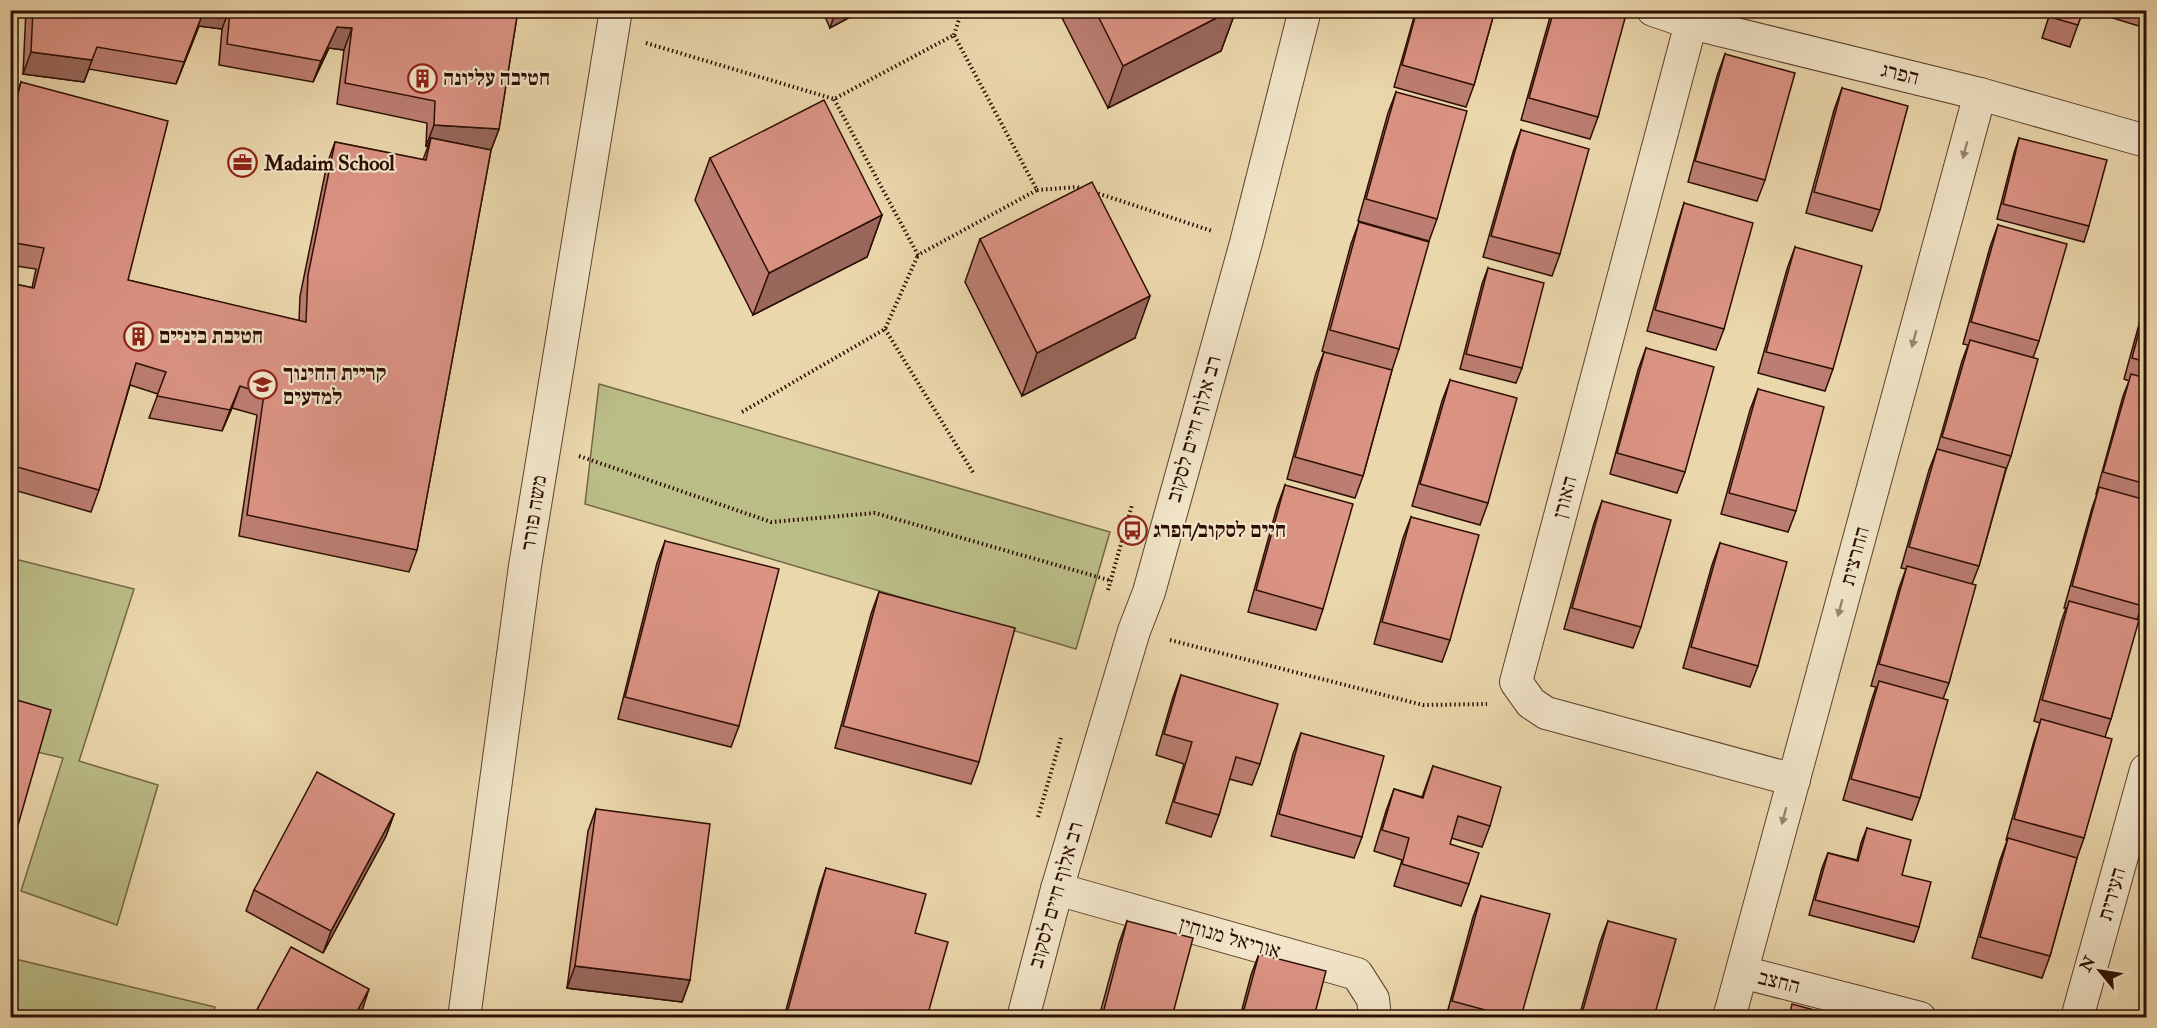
<svg xmlns="http://www.w3.org/2000/svg" width="2157" height="1028" font-family="'IM FELL Double Pica','Frank Ruhl Libre',serif">
  <rect width="100%" height="100%" fill="#ebd7ac"/>
  <filter id="stains"><feTurbulence type="fractalNoise" baseFrequency=".00333" numOctaves="4"/><feColorMatrix values="0 0 0 0 .2 0 0 0 0 .09 0 0 0 0 .02 0 0 0 .5 -.17"/></filter>
  <radialGradient id="worn" r=".72"><stop offset=".6" stop-color="#630" stop-opacity="0"/><stop offset="1" stop-color="#630" stop-opacity=".3"/></radialGradient>
  <!-- green -->
  <g fill="#bbbd87" stroke="#746645" stroke-width="1.5">
    <polygon points="599,384 1110,532 1076,649 585,504"/>
    <polygon points="11,558 134,589 79,761 158,785 117,925 21,891 63,758 11,746"/>
    <polygon points="11,958 215,1007 212,1017 11,1017"/>
  </g>
  <g fill="none" stroke-linecap="round" stroke-linejoin="round">
    <defs>
      <g id="street">
        <polyline points="1653,10 1691,23 1980,94 2146,141"/>
        <polyline points="1691,23 1516,682 1531,703 1546,713 1794,780"/>
        <polyline points="1057,889 1357,974 1373,999 1375,1018"/>
        <polyline points="1742,972 1920,1018"/>
        <polyline points="464,1018 525,566 616,10"/>
        <polyline points="1023,1018 1057,889 1134,631 1149,592 1246,243 1305,10"/>
        <polyline points="1729,1018 1980,94"/>
        <polyline points="2077,1018 2146,770"/>
      </g>
    </defs>
    <!-- street casing -->
    <use href="#street" stroke="#5c402d" stroke-width="34"/>
    <!-- path -->
    <g stroke="#2d0e03" stroke-width="4" stroke-dasharray="1.5 3" stroke-linecap="butt">
      <polyline points="954,35 962,10"/>
      <polyline points="646,43 834,99 954,35 1037,190 918,255 834,99"/>
      <polyline points="1037,190 1077,187 1084,189"/>
      <polyline points="1094,192 1212,231"/>
      <polyline points="885,329 974,474"/>
      <polyline points="742,412 885,329 918,255"/>
      <polyline points="579,456 771,522 875,513 1112,581"/>
      <polyline points="1108,590 1132,505"/>
      <polyline points="1170,640 1423,705 1487,704"/>
      <polyline points="1038,817 1061,738"/>
    </g>
    <!-- street -->
    <use href="#street" stroke="#f2e5c9" stroke-width="32"/>
  </g>
  <!-- wall -->
  <g fill="#bc7e72" stroke="#2d0e03" stroke-width="1.5">
    <polygon points="26,10 518,10 499,129 491,150 417,550 409,572 239,536 257,415 232,408 222,431 149,418 158,394 130,385 99,490 91,512 10,489 10,283 32,288 36,269 10,265 10,115 21,82 128,280 299,321 300,296 327,164 335,142 423,160 428,146 426,146 427,123 337,104 344,50 329,48 313,82 219,65 222,29 199,26 176,84 89,69 84,82 23,74"/>
    <polygon points="822,10 863,10 830,28"/>
    <polygon points="1058,10 1236,10 1221,51 1108,108"/>
    <polygon points="1416,10 1495,10 1474,85 1466,107 1394,87"/>
    <polygon points="1552,10 1623,10 1598,117 1590,139 1521,120"/>
    <polygon points="2051,10 2083,10 2070,47 2042,38"/>
    <polygon points="2087,10 2146,10 2146,15 2142,27"/>
    <polygon points="1725,54 1765,180 1757,201 1688,182 1717,76"/>
    <polygon points="1842,88 1880,210 1872,231 1806,213 1834,110"/>
    <polygon points="1396,92 1437,219 1429,241 1358,221 1388,113"/>
    <polygon points="1521,130 1560,254 1552,276 1483,257 1513,152"/>
    <polygon points="2019,138 2089,226 2084,242 1997,219 2014,153"/>
    <polygon points="710,158 882,215 867,257 753,315 695,200"/>
    <polygon points="1684,203 1724,329 1716,350 1647,331 1677,225"/>
    <polygon points="1359,222 1399,349 1392,370 1363,476 1355,498 1287,479 1316,373 1324,352 1322,351 1351,244"/>
    <polygon points="1998,225 2039,341 2033,358 2011,456 2006,470 1979,566 1972,584 1949,683 1943,699 1920,798 1912,820 1843,800 1871,702 1876,687 1871,686 1899,588 1906,569 1901,568 1929,470 1937,449 1962,361 1968,345 1963,344 1990,247"/>
    <polygon points="980,239 1135,338 1022,396 965,282"/>
    <polygon points="2146,241 2146,252 2144,252"/>
    <polygon points="1795,247 1833,369 1825,391 1758,373 1787,269"/>
    <polygon points="1488,268 1522,368 1516,383 1460,369 1482,284"/>
    <polygon points="2146,299 2146,592 2137,620 2111,719 2105,737 2084,838 2077,858 2050,956 2042,978 1972,958 2000,860 2007,841 2006,840 2034,741 2040,723 2034,721 2061,622 2066,608 2064,608 2092,508 2097,494 2096,494 2123,396 2129,381 2124,379"/>
    <polygon points="1646,348 1685,472 1677,493 1610,474 1638,370"/>
    <polygon points="1450,380 1488,503 1480,525 1412,506 1442,401"/>
    <polygon points="1758,389 1796,511 1788,532 1721,514 1750,410"/>
    <polygon points="1285,485 1323,609 1316,630 1248,612 1277,507"/>
    <polygon points="1602,501 1641,627 1633,648 1564,629 1594,523"/>
    <polygon points="1411,517 1450,640 1442,662 1374,644 1403,538"/>
    <polygon points="665,541 739,726 731,747 618,719 657,563"/>
    <polygon points="1720,543 1758,666 1750,687 1683,668 1712,565"/>
    <polygon points="879,592 979,762 971,784 835,748 871,614"/>
    <polygon points="1181,675 1260,764 1252,785 1229,779 1219,815 1211,837 1166,823 1184,764 1156,755 1173,697"/>
    <polygon points="1301,733 1362,837 1354,858 1271,836 1293,754"/>
    <polygon points="1433,766 1490,826 1482,847 1451,838 1450,844 1469,884 1461,906 1394,886 1402,860 1374,851 1386,811 1394,789 1422,797"/>
    <polygon points="596,809 690,980 682,1002 567,988 588,831"/>
    <polygon points="394,814 386,836 323,953 246,911 254,890"/>
    <polygon points="1867,828 1902,875 1919,927 1914,942 1809,915 1822,868 1828,853 1857,860 1861,843"/>
    <polygon points="826,868 915,933 927,1017 784,1017 819,889"/>
    <polygon points="1481,896 1521,1017 1446,1017 1473,917"/>
    <polygon points="1127,921 1172,1017 1099,1017 1119,943"/>
    <polygon points="1608,921 1654,1017 1579,1017 1600,942"/>
    <polygon points="1259,954 1314,1017 1240,1017 1251,975"/>
  </g>
  <!-- shaded-wall -->
  <g fill="#99675c" stroke="#2d0e03" stroke-width="1.5">
    <polygon points="204,10 229,10 222,29 199,26 176,84"/>
    <polygon points="836,10 863,10 830,28"/>
    <polygon points="1232,10 1236,10 1221,51 1108,108 1123,66"/>
    <polygon points="337,27 352,28 344,50 329,48 313,82 321,61"/>
    <polygon points="31,52 92,60 84,82 23,74"/>
    <polygon points="434,125 499,129 491,150 431,138 428,146 426,146"/>
    <polygon points="882,215 867,257 753,315 769,273"/>
    <polygon points="1150,296 1135,338 1022,396 1037,353"/>
    <polygon points="240,386 232,408 222,431 230,410"/>
    <polygon points="394,814 386,836 323,953 331,931"/>
    <polygon points="575,966 690,980 682,1002 567,988"/>
    <polygon points="369,989 362,1011 358,1017 354,1017"/>
  </g>
  <!-- building -->
  <g fill="#db9384" stroke="#2d0e03" stroke-width="1.5">
    <polygon points="33,10 204,10 184,62 97,47 92,60 31,52"/>
    <polygon points="230,10 518,10 499,129 434,125 435,101 345,83 352,28 337,27 321,61 227,44"/>
    <polygon points="1095,10 1232,10 1123,66"/>
    <polygon points="1417,10 1495,10 1474,85 1402,65"/>
    <polygon points="1554,10 1623,10 1627,11 1598,117 1529,98"/>
    <polygon points="2052,10 2083,10 2078,25 2050,17"/>
    <polygon points="1725,54 1795,73 1765,180 1695,161"/>
    <polygon points="21,82 168,121 128,280 306,322 308,275 335,142 426,160 431,138 491,150 417,550 247,515 264,394 240,386 230,410 157,396 166,372 136,363 99,490 10,465 10,283 34,288 44,248 10,242 10,124"/>
    <polygon points="1842,88 1908,106 1880,210 1814,192"/>
    <polygon points="1396,92 1467,111 1437,219 1366,199"/>
    <polygon points="824,100 882,215 769,273 710,158"/>
    <polygon points="1521,130 1589,149 1560,254 1491,236"/>
    <polygon points="2019,138 2107,160 2089,226 2003,204"/>
    <polygon points="1092,182 1150,296 1037,353 980,239"/>
    <polygon points="1684,203 1753,223 1724,329 1655,310"/>
    <polygon points="1359,222 1429,242 1399,349 1330,330"/>
    <polygon points="1998,225 2067,244 2039,341 1971,322"/>
    <polygon points="1795,247 1862,266 1833,369 1766,352"/>
    <polygon points="1488,268 1544,283 1522,368 1466,354"/>
    <polygon points="2146,305 2146,362 2132,358"/>
    <polygon points="1970,340 2038,359 2011,456 1942,437"/>
    <polygon points="1646,348 1714,367 1685,472 1617,453"/>
    <polygon points="1324,352 1392,370 1363,476 1295,457"/>
    <polygon points="2131,374 2146,378 2146,484 2103,472"/>
    <polygon points="1450,380 1517,398 1488,503 1420,484"/>
    <polygon points="1758,389 1824,407 1796,511 1729,493"/>
    <polygon points="1937,449 2006,468 1979,566 1909,547"/>
    <polygon points="1285,485 1353,504 1323,609 1256,590"/>
    <polygon points="2099,487 2146,500 2146,592 2143,606 2072,586"/>
    <polygon points="1602,501 1671,520 1641,627 1572,608"/>
    <polygon points="1411,517 1479,535 1450,640 1382,622"/>
    <polygon points="665,541 779,569 739,726 625,697"/>
    <polygon points="1720,543 1787,562 1758,666 1691,647"/>
    <polygon points="1907,566 1976,585 1949,683 1879,664"/>
    <polygon points="879,592 1015,628 979,762 843,726"/>
    <polygon points="2069,601 2139,620 2111,719 2042,700"/>
    <polygon points="1181,675 1278,704 1260,764 1236,757 1219,815 1174,802 1192,742 1164,734"/>
    <polygon points="1879,681 1948,700 1920,798 1851,779"/>
    <polygon points="10,698 51,710 10,853"/>
    <polygon points="2041,719 2112,739 2084,838 2014,819"/>
    <polygon points="1301,733 1384,756 1362,837 1279,814"/>
    <polygon points="1433,766 1501,787 1490,826 1458,816 1450,844 1479,853 1469,884 1402,864 1409,838 1382,830 1394,789 1423,798"/>
    <polygon points="317,772 394,814 331,931 254,890"/>
    <polygon points="596,809 710,824 690,980 575,966"/>
    <polygon points="1867,828 1911,840 1902,875 1931,882 1919,927 1815,900 1828,853 1858,861"/>
    <polygon points="2008,838 2077,858 2050,956 1980,937"/>
    <polygon points="826,868 926,894 915,933 948,942 927,1017 786,1017"/>
    <polygon points="1481,896 1550,914 1521,1017 1511,1017 1452,1001"/>
    <polygon points="1127,921 1193,938 1172,1017 1102,1017"/>
    <polygon points="1608,921 1676,939 1654,1017 1581,1017"/>
    <polygon points="291,947 369,989 354,1017 253,1017"/>
    <polygon points="1259,954 1326,971 1314,1017 1242,1017"/>
    <polygon points="1792,1004 1840,1017 1789,1017"/>
  </g>
  <!-- one-way arrows -->
  <defs><path id="oneway-solid" d="M-6-.8H1V-3.2L6.5 0L1 3.2V.8H-6Z" transform="scale(1.5)"/></defs>
  <g fill="#998470">
    <use href="#oneway-solid" transform="translate(1965 150) rotate(105)"/>
    <use href="#oneway-solid" transform="translate(1914 339) rotate(105)"/>
    <use href="#oneway-solid" transform="translate(1840 608) rotate(105)"/>
    <use href="#oneway-solid" transform="translate(1784 816) rotate(105)"/>
  </g>
  <!-- icons -->
  <defs>
    <symbol id="building-ring" viewBox="-11 -11 22 22"><circle r="9.5" fill="#f2e5c9" stroke="#8f2418" stroke-width="1.5"/><path d="M-4-6H4V6H1V3H-1V6H-4ZM-2.5-4.3h1.7v1.8h-1.7ZM.8-4.3h1.7v1.8H.8ZM-2.5-1h1.7V.8h-1.7ZM.8-1h1.7V.8H.8Z" fill="#8f2418"/></symbol>
    <symbol id="office-ring" viewBox="-11 -11 22 22"><circle r="9.5" fill="#f2e5c9" stroke="#8f2418" stroke-width="1.5"/><path d="M-6-3h4V-5.5h4V-3h4V5H-6ZM-1-4.5V-3h2v-1.5ZM-6 0V1H6V0Z" fill="#8f2418"/></symbol>
    <symbol id="school-ring" viewBox="-11 -11 22 22"><circle r="9.5" fill="#f2e5c9" stroke="#8f2418" stroke-width="1.5"/><path d="M0-5L7-2L0 1L-7-2ZM-4 1L0 2.5L4 1V4Q0 6-4 4Z" fill="#8f2418"/></symbol>
    <symbol id="bus-ring" viewBox="-11 -11 22 22"><circle r="9.5" fill="#f2e5c9" stroke="#8f2418" stroke-width="1.5"/><path d="M-5-6H5V4H4V6H2V4H-2V6H-4V4H-5ZM-3.5-4V0h7V-4ZM-3.5 1.2v1.5H-2V1.2ZM2 1.2v1.5H3.5V1.2Z" fill="#8f2418"/></symbol>
  </defs>
  <g fill-rule="evenodd">
    <use href="#building-ring" x="406" y="62" width="33" height="33"/>
    <use href="#office-ring" x="226" y="146" width="33" height="33"/>
    <use href="#building-ring" x="122" y="320" width="33" height="33"/>
    <use href="#school-ring" x="246" y="368" width="33" height="33"/>
    <use href="#bus-ring" x="1116" y="514" width="33" height="33"/>
  </g>
  <g text-anchor="middle" dominant-baseline="central" stroke-width="4.5" stroke-linejoin="round" paint-order="stroke">
    <!-- street labels -->
    <g font-size="21" fill="#2d0e03" stroke="#f2e5c9">
      <text transform="translate(1900 74) rotate(14)">הפרג</text>
      <text transform="translate(1194 429) rotate(-74)">רב אלוף חיים לסקוב</text>
      <text transform="translate(1565 497) rotate(-75)">האורן</text>
      <text transform="translate(534 513) rotate(-81)">משה פורר</text>
      <text transform="translate(1855 556) rotate(-75)">החרצית</text>
      <text transform="translate(2112 894) rotate(-74)">העירית</text>
      <text transform="translate(1056 895) rotate(-74)">רב אלוף חיים לסקוב</text>
      <text transform="translate(1230 938) rotate(16)">אוריאל מנוחין</text>
      <text transform="translate(1779 982) rotate(14)">החצב</text>
    </g>
    <!-- poi labels -->
    <g font-size="21" font-weight="bold" fill="#2d0e03" stroke="#f2e5c9" text-anchor="start">
      <text x="443" y="78">חטיבה עליונה</text>
      <text x="264" y="163">Madaim School</text>
      <text x="159" y="336">חטיבת ביניים</text>
      <text x="283" y="373">קריית החינוך<tspan x="283" dy="24">למדעים</tspan></text>
      <text x="1153" y="530">חיים לסקוב/הפרג</text>
    </g>
  </g>
  <!-- margin -->
  <rect width="2157" height="1028" fill="none" stroke="#ebd7ac" stroke-width="36"/>
  <rect x="12" y="12" width="2133" height="1004" fill="none" stroke="#2d0e03" stroke-width="3"/>
  <rect x="18" y="18" width="2121" height="992" fill="none" stroke="#2d0e03" stroke-width="1.5"/>
  <!-- north arrow -->
  <g transform="translate(2100 971) rotate(300)" stroke="#f2e5c9" stroke-width="4.5" paint-order="stroke">
  <path d="M0-4.5L10 22L0 15L-10 22Z" fill="#2d0e03"/>
  <text y="-9" font-size="16" font-weight="bold" text-anchor="middle" fill="#2d0e03">N</text>
  </g>
  <rect width="100%" height="100%" filter="url(#stains)"/>
  <rect width="100%" height="100%" fill="url(#worn)"/>
</svg>
